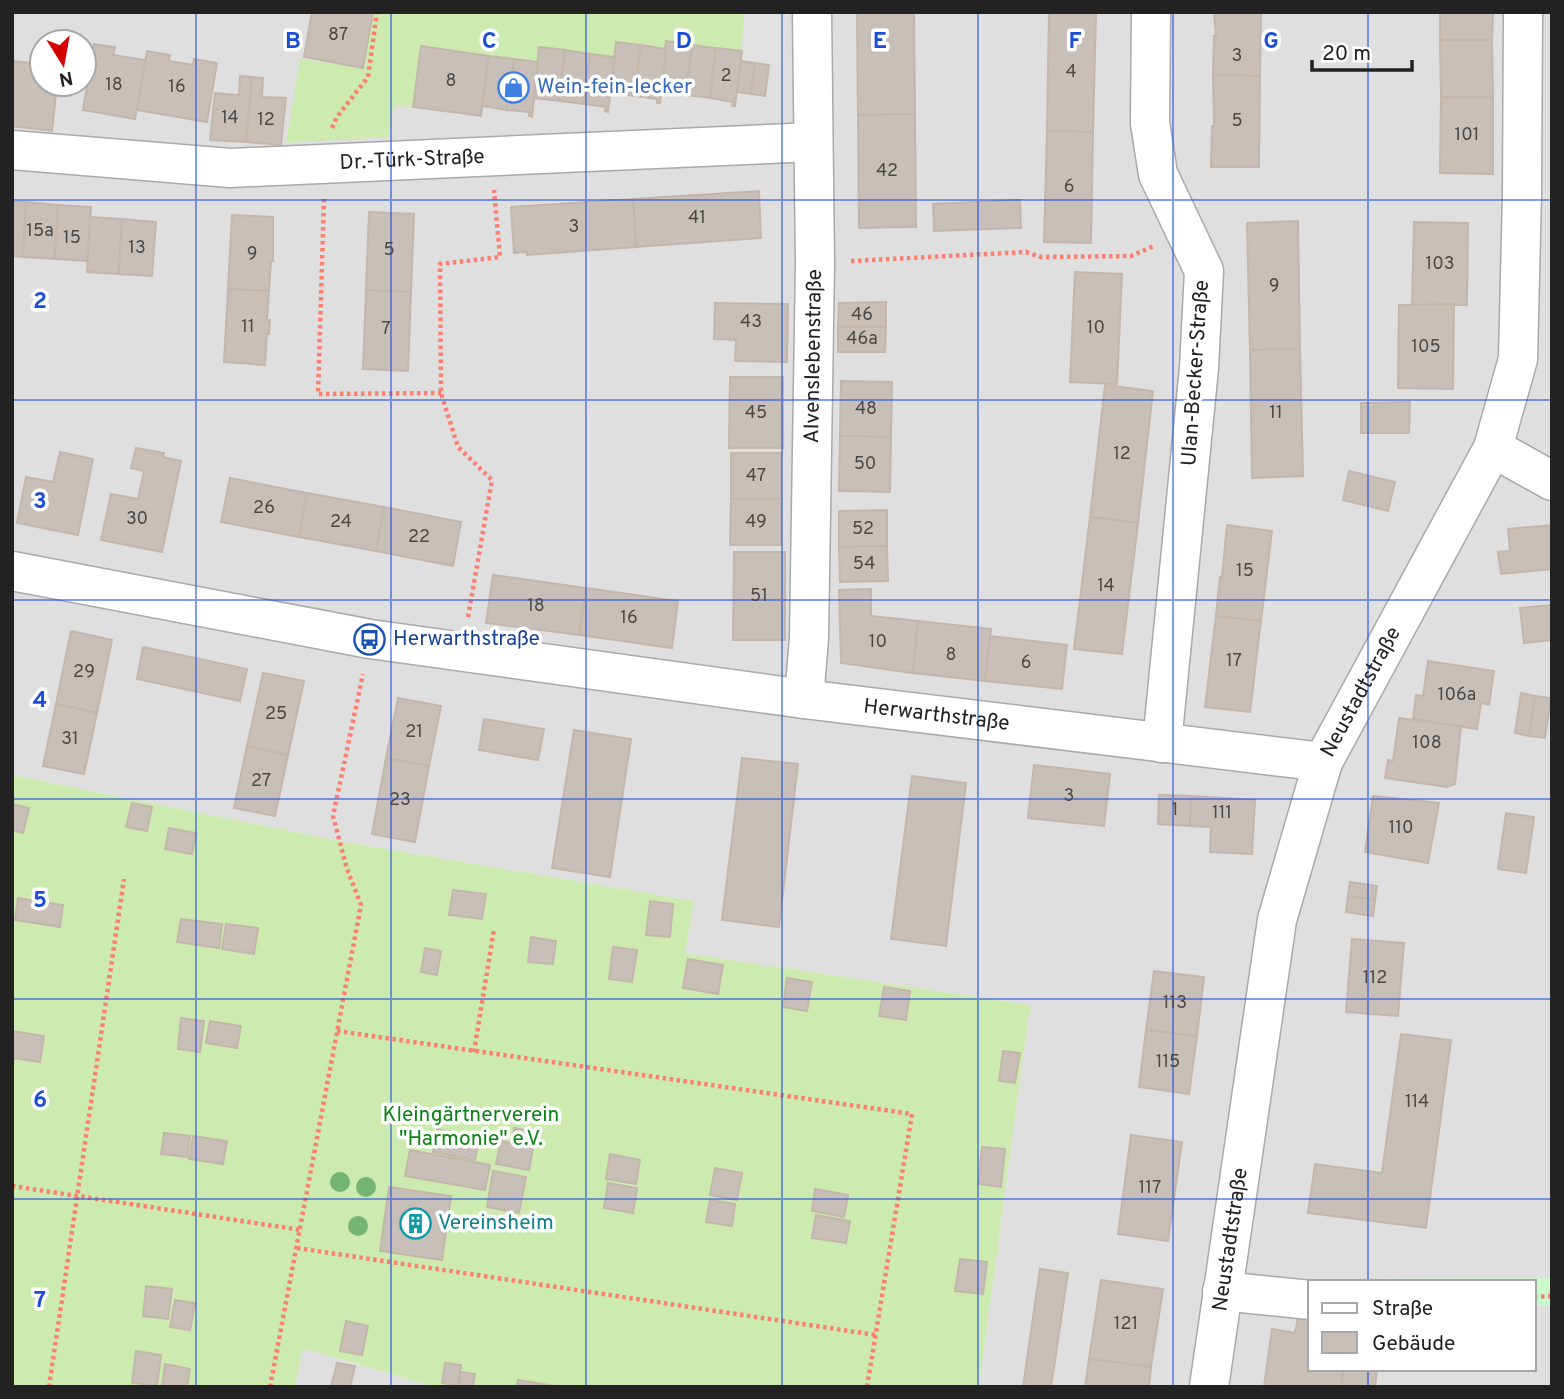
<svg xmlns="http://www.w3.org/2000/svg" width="1564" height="1399" font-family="Overpass,sans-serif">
  <rect width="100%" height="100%" fill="#f2efe9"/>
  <!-- residential -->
  <g fill="#e0dfdf" fill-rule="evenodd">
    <path d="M12,12H1552V1387H979L1030,1005L685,953L694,901L339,841L12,775ZM42,42H84V84H42ZM1310,1282H1534V1369H1310Z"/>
    <polygon points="302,1348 435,1387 295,1387"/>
  </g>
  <!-- grass -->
  <g fill="#cdebb0">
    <polygon points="373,12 744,12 742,51 666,42 665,48 616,42 613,57 590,54 538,62 421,47 413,107 394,105 389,137 286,143 300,59 363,68"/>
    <polygon points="12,775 339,841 694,901 685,953 1030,1005 979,1387 435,1387 303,1348 295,1387 12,1387"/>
  </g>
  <!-- park -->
  <polygon fill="#c8facc" points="1552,1278 1552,1306 1534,1306 1534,1282 1356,1282 1356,1279"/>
  <!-- parking -->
  <polygon fill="#e2e2e2" points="744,12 787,12 785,66 741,61"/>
  <!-- building -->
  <g fill="#c7bfb8" stroke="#c4b6ab" stroke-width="2">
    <polygon points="312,12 373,12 363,68 304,57"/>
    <polygon points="857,12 914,12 915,114 858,115"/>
    <polygon points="1049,12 1096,12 1093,132 1047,131"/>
    <polygon points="1214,12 1261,12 1260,76 1213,75 1214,36 1216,36"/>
    <polygon points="1440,12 1493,12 1492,40 1440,40"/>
    <polygon points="1440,40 1492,40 1493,97 1441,97"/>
    <polygon points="666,41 692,45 685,95 660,92"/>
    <polygon points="616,42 641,45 634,96 610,93"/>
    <polygon points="94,44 115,47 113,55 145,60 135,119 83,110"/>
    <polygon points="641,45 666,49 660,103 657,103 657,99 634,96"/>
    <polygon points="692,45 716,48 710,98 685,95"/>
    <polygon points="421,46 489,56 481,116 413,107"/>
    <polygon points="539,47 565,50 559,101 534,98"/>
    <polygon points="716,48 742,51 735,106 732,106 733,102 710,98"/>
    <polygon points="565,50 590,54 583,104 559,101"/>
    <polygon points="147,51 170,55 169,61 193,65 194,59 217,63 207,122 137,110"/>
    <polygon points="590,54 615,57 608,112 605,111 606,107 583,104"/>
    <polygon points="489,56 514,59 507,110 482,106"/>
    <polygon points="514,59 538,62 532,117 529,116 529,112 507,110"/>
    <polygon points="12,61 42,64 42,84 57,84 52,131 12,126"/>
    <polygon points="741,61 755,63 751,94 737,92"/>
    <polygon points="755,63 769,65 765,96 751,94"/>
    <polygon points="1213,75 1260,76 1259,167 1211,167 1212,126 1214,126"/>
    <polygon points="240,76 252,77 246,142 210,140 215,93 239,95"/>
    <polygon points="252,77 263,78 262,97 286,98 281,145 246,142"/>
    <polygon points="1441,97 1493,97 1493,174 1440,173"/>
    <polygon points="915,114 916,227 859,228 858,115"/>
    <polygon points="1047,131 1093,132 1091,243 1044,242"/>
    <polygon points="759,191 761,238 636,247 633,199"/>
    <polygon points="633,199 636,247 527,255 527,252 514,253 511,207"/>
    <polygon points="1020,200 1021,228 934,231 933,204"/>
    <polygon points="12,202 26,202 23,257 12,256"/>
    <polygon points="26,202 58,205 55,259 23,257"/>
    <polygon points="58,205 91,207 87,261 55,259"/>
    <polygon points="369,212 414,214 411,292 366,290"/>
    <polygon points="232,215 273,217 273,261 271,261 269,291 228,289"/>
    <polygon points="90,217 122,219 119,274 87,272"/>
    <polygon points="122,219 156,222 152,276 119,274"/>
    <polygon points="1298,221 1300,349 1250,350 1247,223"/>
    <polygon points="1414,222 1468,223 1467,305 1412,305"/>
    <polygon points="1075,272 1122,274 1117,384 1070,382"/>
    <polygon points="228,289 269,291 267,320 270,320 269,334 267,334 265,365 224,362"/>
    <polygon points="366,290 411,292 408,371 363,369"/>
    <polygon points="886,302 886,327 838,327 839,303"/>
    <polygon points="715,303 788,304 787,362 735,361 736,340 714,339"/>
    <polygon points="1454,304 1453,389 1398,388 1399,305"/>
    <polygon points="838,327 886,327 885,352 838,352"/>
    <polygon points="1300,349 1303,476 1252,478 1250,350"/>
    <polygon points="730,377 783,377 783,448 729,448"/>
    <polygon points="841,381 892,382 891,437 840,436"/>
    <polygon points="1105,385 1153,391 1138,523 1090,517"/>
    <polygon points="1410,402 1409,433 1361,433 1361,403"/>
    <polygon points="840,436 891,437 890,492 839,491"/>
    <polygon points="136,448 164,453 163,457 181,461 162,552 101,540 111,494 138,499 144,471 131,468"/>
    <polygon points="60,452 93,459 78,535 17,523 26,477 53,482"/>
    <rect x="731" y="453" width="50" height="46"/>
    <polygon points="1349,471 1395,482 1388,511 1343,500"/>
    <polygon points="230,478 307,493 299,537 221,522"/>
    <polygon points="307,493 384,507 376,551 299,537"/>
    <polygon points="731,499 781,499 781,545 730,545"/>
    <polygon points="384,507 461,522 453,566 376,551"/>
    <polygon points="887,510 887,546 839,547 839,511"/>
    <polygon points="1090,517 1138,523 1122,654 1074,649"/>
    <polygon points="1227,525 1272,531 1261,621 1216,616 1220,577 1222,577"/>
    <polygon points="1552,525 1552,569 1501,574 1498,552 1510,551 1508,529"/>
    <polygon points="887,546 888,581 840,582 839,547"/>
    <polygon points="734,552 785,552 785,640 733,640"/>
    <polygon points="493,575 586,588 579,635 486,623"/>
    <polygon points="586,588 678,601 672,648 579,635"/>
    <polygon points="871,589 871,616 918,621 913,673 841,663 839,590"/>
    <polygon points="1552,605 1552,640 1524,643 1520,608"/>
    <polygon points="1216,616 1261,621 1250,712 1205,707"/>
    <polygon points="918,621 991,629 985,681 913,673"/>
    <polygon points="71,631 112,640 97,713 56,704"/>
    <polygon points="990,636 1067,645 1062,689 985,681"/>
    <polygon points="143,647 247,669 240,701 137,679"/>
    <polygon points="1428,661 1494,671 1489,705 1481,703 1477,729 1413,719 1416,695 1423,696"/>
    <polygon points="263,673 304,681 288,755 247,746"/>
    <polygon points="1521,693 1535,696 1529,736 1515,733"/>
    <polygon points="1535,696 1551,698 1545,738 1529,736"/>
    <polygon points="398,698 441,706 429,766 386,758"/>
    <polygon points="56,704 97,713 84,774 43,766"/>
    <polygon points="1399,718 1461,726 1455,784 1447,787 1385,778 1388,760 1393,761"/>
    <polygon points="484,719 544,729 538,760 479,750"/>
    <polygon points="574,730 631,739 610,877 552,868"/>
    <polygon points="247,746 288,755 275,816 234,808"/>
    <polygon points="386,758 429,766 415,842 372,834"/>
    <polygon points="742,758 798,764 779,927 722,920"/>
    <polygon points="1034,765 1110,774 1104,826 1028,818"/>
    <polygon points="912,776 966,783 946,946 891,939"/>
    <polygon points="1159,795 1191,796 1190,826 1158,824"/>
    <polygon points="1191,796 1255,800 1252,854 1210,852 1211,827 1190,826"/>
    <polygon points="1373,796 1439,803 1428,863 1365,852"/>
    <polygon points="132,803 152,807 147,831 126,827"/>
    <polygon points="12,804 29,808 23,833 12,830"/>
    <polygon points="1506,813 1534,817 1526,873 1498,869"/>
    <polygon points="169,828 196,833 192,854 165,849"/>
    <polygon points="1350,882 1377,886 1375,900 1348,896"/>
    <polygon points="453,890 486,894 482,919 449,915"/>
    <polygon points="1348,896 1375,900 1373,916 1346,912"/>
    <polygon points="18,898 63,905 60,927 15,920"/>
    <polygon points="650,901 673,904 670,937 646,935"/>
    <polygon points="181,919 222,924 219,948 177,942"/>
    <polygon points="226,924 258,928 254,954 222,949"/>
    <polygon points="531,937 556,941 553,964 528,962"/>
    <polygon points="1352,939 1404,943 1398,1016 1346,1012"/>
    <polygon points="613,947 637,950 632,982 609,979"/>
    <polygon points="425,948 441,951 437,975 421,972"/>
    <polygon points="688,959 723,965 718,994 683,988"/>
    <polygon points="1154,971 1204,977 1197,1036 1146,1030"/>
    <polygon points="787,978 812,982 807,1011 783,1007"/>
    <polygon points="884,987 910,991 906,1020 879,1016"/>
    <polygon points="181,1018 204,1021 200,1052 178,1049"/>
    <polygon points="210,1021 241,1026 237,1048 206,1043"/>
    <polygon points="1146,1030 1197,1036 1189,1094 1139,1087"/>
    <polygon points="12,1031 44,1036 40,1062 12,1058"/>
    <polygon points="1401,1034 1451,1040 1426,1228 1308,1213 1315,1164 1382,1173"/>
    <polygon points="1003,1051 1020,1053 1015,1083 999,1081"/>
    <polygon points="514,1128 536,1132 529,1170 496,1164 501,1141 512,1143"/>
    <polygon points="437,1129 456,1133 455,1139 478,1143 475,1160 433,1152"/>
    <polygon points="164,1133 190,1136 187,1157 161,1154"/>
    <polygon points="1131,1135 1182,1142 1168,1241 1118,1234"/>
    <polygon points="193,1136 227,1141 223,1164 189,1159"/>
    <polygon points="982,1147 1005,1149 1001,1187 978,1184"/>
    <polygon points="410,1150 490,1165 485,1190 405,1176"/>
    <polygon points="610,1154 640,1160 636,1184 606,1179"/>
    <polygon points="715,1168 742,1173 737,1200 710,1195"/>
    <polygon points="493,1171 526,1177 519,1213 487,1207"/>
    <polygon points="608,1183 637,1188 633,1213 604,1208"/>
    <polygon points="389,1187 451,1196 442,1260 380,1251"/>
    <polygon points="815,1189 848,1195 844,1217 812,1211"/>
    <polygon points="710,1200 735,1204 732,1226 706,1222"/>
    <polygon points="816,1215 850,1221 846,1243 812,1238"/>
    <polygon points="960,1259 987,1262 983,1294 955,1291"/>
    <polygon points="1040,1269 1068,1273 1051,1387 1023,1387"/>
    <polygon points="1101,1280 1163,1289 1151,1367 1089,1359"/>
    <polygon points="146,1286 172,1289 168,1319 143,1316"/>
    <polygon points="175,1300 195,1303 190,1330 170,1327"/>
    <polygon points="1298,1318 1310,1320 1310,1369 1344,1369 1341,1387 1264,1387 1272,1329 1295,1333"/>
    <polygon points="346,1321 368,1326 362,1355 340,1351"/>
    <polygon points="136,1351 161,1355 157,1386 132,1383"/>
    <polygon points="1089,1359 1151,1367 1149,1387 1085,1387"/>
    <polygon points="337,1363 355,1366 350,1387 331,1387"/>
    <polygon points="445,1363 461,1365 458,1386 442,1383"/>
    <polygon points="165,1364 190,1369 187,1387 162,1387"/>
    <polygon points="1344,1369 1377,1369 1375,1387 1341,1387"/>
    <polygon points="461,1372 475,1374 473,1387 459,1387"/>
    <polygon points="518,1380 555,1386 555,1387 517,1387"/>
  </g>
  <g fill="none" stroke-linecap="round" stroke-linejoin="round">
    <defs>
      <g id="minor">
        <polyline points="1151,12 1150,123 1158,174 1204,271 1199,368 1162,743"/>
        <path id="s1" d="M12,150L230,168L813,142"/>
        <polyline points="1493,448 1552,481"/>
        <path id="s2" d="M12,571L370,639L804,699L1323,762"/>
        <path id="s3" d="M804,699L809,638L815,263L812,12"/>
        <polyline points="1222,1291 1310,1300"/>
        <path id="s4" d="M1209,1387L1277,920L1323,762L1493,448L1518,359L1522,194L1523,12"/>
      </g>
    </defs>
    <!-- minor casing -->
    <use href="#minor" stroke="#a9a9a9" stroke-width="41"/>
    <!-- path -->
    <g stroke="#fa8072" stroke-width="4.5" stroke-dasharray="3.5 3.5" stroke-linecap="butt">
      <polyline points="332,128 337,117 368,77 377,12"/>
      <polyline points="324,199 318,394 441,393"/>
      <polyline points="851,261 1026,252 1041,257 1131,256 1154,246"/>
      <polyline points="468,617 492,480 458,447 441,393 440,264 500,257 494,190"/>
      <polyline points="337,1031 912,1114 867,1387"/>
      <polyline points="474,1052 494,929"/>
      <polyline points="12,1186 301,1230"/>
      <polyline points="297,1248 876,1335"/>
      <polyline points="1534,1297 1552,1296"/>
      <polyline points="49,1387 124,879"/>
      <polyline points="270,1387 361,905 347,869 333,816 363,674"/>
    </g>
    <!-- minor -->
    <use href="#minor" stroke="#fff" stroke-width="38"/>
  </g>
  <!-- trees -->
  <g fill="#74b475">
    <circle cx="340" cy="1182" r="10"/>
    <circle cx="366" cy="1187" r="10"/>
    <circle cx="358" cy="1226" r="10"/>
  </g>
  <!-- grid -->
  <path fill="none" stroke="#1d4ed8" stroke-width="2" stroke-opacity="0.55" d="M196,12V1387M391,12V1387M586,12V1387M782,12V1387M978,12V1387M1173,12V1387M1368,12V1282M12,200H1552M12,400H1552M12,600H1552M12,799H1552M12,999H1552M12,1199H1552M1368,1369V1387"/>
  <!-- icons -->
  <defs>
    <symbol id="shop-ring" viewBox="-11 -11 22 22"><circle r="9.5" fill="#fff" stroke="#3f7fe0" stroke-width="1.5"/><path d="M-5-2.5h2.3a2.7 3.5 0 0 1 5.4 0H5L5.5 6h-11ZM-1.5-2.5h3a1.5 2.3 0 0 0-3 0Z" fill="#3f7fe0"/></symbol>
    <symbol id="bus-ring" viewBox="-11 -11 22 22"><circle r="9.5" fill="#fff" stroke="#1a4fb4" stroke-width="1.5"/><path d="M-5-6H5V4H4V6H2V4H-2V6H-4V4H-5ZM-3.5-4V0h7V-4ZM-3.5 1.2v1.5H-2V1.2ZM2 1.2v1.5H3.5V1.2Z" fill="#1a4fb4"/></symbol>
    <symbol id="building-ring" viewBox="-11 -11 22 22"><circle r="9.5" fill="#fff" stroke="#0f9aa8" stroke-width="1.5"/><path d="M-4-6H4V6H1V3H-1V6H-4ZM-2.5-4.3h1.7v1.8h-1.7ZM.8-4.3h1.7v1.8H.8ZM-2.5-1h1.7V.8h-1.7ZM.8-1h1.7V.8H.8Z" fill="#0f9aa8"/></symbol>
  </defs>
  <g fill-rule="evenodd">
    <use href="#shop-ring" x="496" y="70" width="35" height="35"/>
    <use href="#bus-ring" x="352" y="622" width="35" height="35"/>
    <use href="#building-ring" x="398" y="1206" width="35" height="35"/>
  </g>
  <g text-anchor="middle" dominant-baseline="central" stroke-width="7" stroke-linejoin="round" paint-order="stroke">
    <!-- number labels -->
    <g font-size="18" fill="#4b4948">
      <text x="338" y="35">87</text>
      <text x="1237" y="56">3</text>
      <text x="1071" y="72">4</text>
      <text x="726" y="76">2</text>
      <text x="451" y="81">8</text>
      <text x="114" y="85">18</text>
      <text x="177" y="87">16</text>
      <text x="230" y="118">14</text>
      <text x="266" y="120">12</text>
      <text x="1237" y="121">5</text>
      <text x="1467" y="135">101</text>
      <text x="887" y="171">42</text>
      <text x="1069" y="187">6</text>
      <text x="697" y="218">41</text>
      <text x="574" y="227">3</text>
      <text x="40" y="231">15a</text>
      <text x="72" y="238">15</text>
      <text x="137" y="248">13</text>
      <text x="389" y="250">5</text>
      <text x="252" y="254">9</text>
      <text x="1440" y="264">103</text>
      <text x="1274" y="286">9</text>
      <text x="862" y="315">46</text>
      <text x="751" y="322">43</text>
      <text x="248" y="327">11</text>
      <text x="1096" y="328">10</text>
      <text x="386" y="329">7</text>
      <text x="862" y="339">46a</text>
      <text x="1426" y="347">105</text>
      <text x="866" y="409">48</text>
      <text x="756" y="413">45</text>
      <text x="1276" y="413">11</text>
      <text x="1122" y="454">12</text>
      <text x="865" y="464">50</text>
      <text x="756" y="476">47</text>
      <text x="264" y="508">26</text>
      <text x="137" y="519">30</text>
      <text x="341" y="522">24</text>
      <text x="756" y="522">49</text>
      <text x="863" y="529">52</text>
      <text x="419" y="537">22</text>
      <text x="864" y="564">54</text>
      <text x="1245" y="571">15</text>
      <text x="1106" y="586">14</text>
      <text x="759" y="596">51</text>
      <text x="536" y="606">18</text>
      <text x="629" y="618">16</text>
      <text x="878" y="642">10</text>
      <text x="951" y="655">8</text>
      <text x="1234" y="661">17</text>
      <text x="1026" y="663">6</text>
      <text x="84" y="672">29</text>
      <text x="1457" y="695">106a</text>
      <text x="276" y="714">25</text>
      <text x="414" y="732">21</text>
      <text x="70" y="739">31</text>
      <text x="1427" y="743">108</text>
      <text x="261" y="781">27</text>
      <text x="1069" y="796">3</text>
      <text x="400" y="800">23</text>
      <text x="1175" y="810">1</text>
      <text x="1222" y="813">111</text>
      <text x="1401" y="828">110</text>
      <text x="1375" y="978">112</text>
      <text x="1175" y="1003">113</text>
      <text x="1168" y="1062">115</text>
      <text x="1417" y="1102">114</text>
      <text x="1150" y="1188">117</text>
      <text x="1126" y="1324">121</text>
    </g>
    <!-- shop labels -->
    <g font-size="21" fill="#366cbe" stroke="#fff" text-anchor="start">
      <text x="537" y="87">Wein-fein-lecker</text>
    </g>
    <!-- street labels -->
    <g font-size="21" fill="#222" stroke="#fff">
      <text stroke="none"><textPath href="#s1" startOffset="401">Dr.-Türk-Straße</textPath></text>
      <text stroke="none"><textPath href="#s3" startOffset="343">Alvenslebenstraße</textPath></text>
      <text transform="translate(1196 373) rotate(-86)">Ulan-Becker-Straße</text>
      <text stroke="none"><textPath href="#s4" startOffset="716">Neustadtstraße</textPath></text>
      <text stroke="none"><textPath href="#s2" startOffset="936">Herwarthstraße</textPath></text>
      <text stroke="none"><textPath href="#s4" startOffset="149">Neustadtstraße</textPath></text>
    </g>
    <!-- transit labels -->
    <g font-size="21" fill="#164399" stroke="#fff" text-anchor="start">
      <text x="393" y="639">Herwarthstraße</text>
    </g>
    <!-- park labels -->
    <g font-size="21" fill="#0c8416" stroke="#fff">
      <text x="471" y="1115">Kleingärtnerverein<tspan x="471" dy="24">"Harmonie" e.V.</tspan></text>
    </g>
    <!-- culture labels -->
    <g font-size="21" fill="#0d838f" stroke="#fff" text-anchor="start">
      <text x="438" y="1223">Vereinsheim</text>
    </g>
  </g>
  <g font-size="23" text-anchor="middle" font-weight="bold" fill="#1d4ed8" stroke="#fff" stroke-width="7" stroke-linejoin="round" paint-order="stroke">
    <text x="293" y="48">B</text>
    <text x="489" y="48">C</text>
    <text x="684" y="48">D</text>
    <text x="880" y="48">E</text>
    <text x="1075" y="48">F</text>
    <text x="1271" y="48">G</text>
    <text x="40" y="308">2</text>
    <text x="40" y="508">3</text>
    <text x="40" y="707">4</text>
    <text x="40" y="907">5</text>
    <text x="40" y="1107">6</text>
    <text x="40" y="1307">7</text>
  </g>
  <!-- border -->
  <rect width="1564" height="1399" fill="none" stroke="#222222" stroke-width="28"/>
  <!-- legend -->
  <rect x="1308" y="1280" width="228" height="91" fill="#ffffff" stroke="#a7a7a7" stroke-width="2"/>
  <rect x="1322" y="1303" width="35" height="10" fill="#ffffff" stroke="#a7a7a7" stroke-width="2"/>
  <text x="1372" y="1315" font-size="21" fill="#222222">Straße</text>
  <rect x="1322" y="1332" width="35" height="21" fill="#c7bfb8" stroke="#a7a7a7" stroke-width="2"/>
  <text x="1372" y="1350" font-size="21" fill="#222222">Gebäude</text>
  <!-- north arrow -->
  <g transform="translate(63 63) rotate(169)"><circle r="33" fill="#ffffff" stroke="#a7a7a7" stroke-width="2"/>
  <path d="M0-5L12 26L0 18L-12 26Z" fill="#d40000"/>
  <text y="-10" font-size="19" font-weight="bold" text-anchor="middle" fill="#222222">N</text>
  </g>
  <!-- scale -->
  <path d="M1312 60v10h100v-10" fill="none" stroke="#222222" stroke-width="3.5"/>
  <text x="1322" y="60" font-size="21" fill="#222222" stroke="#ffffff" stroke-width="5" paint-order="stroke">20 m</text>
</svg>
